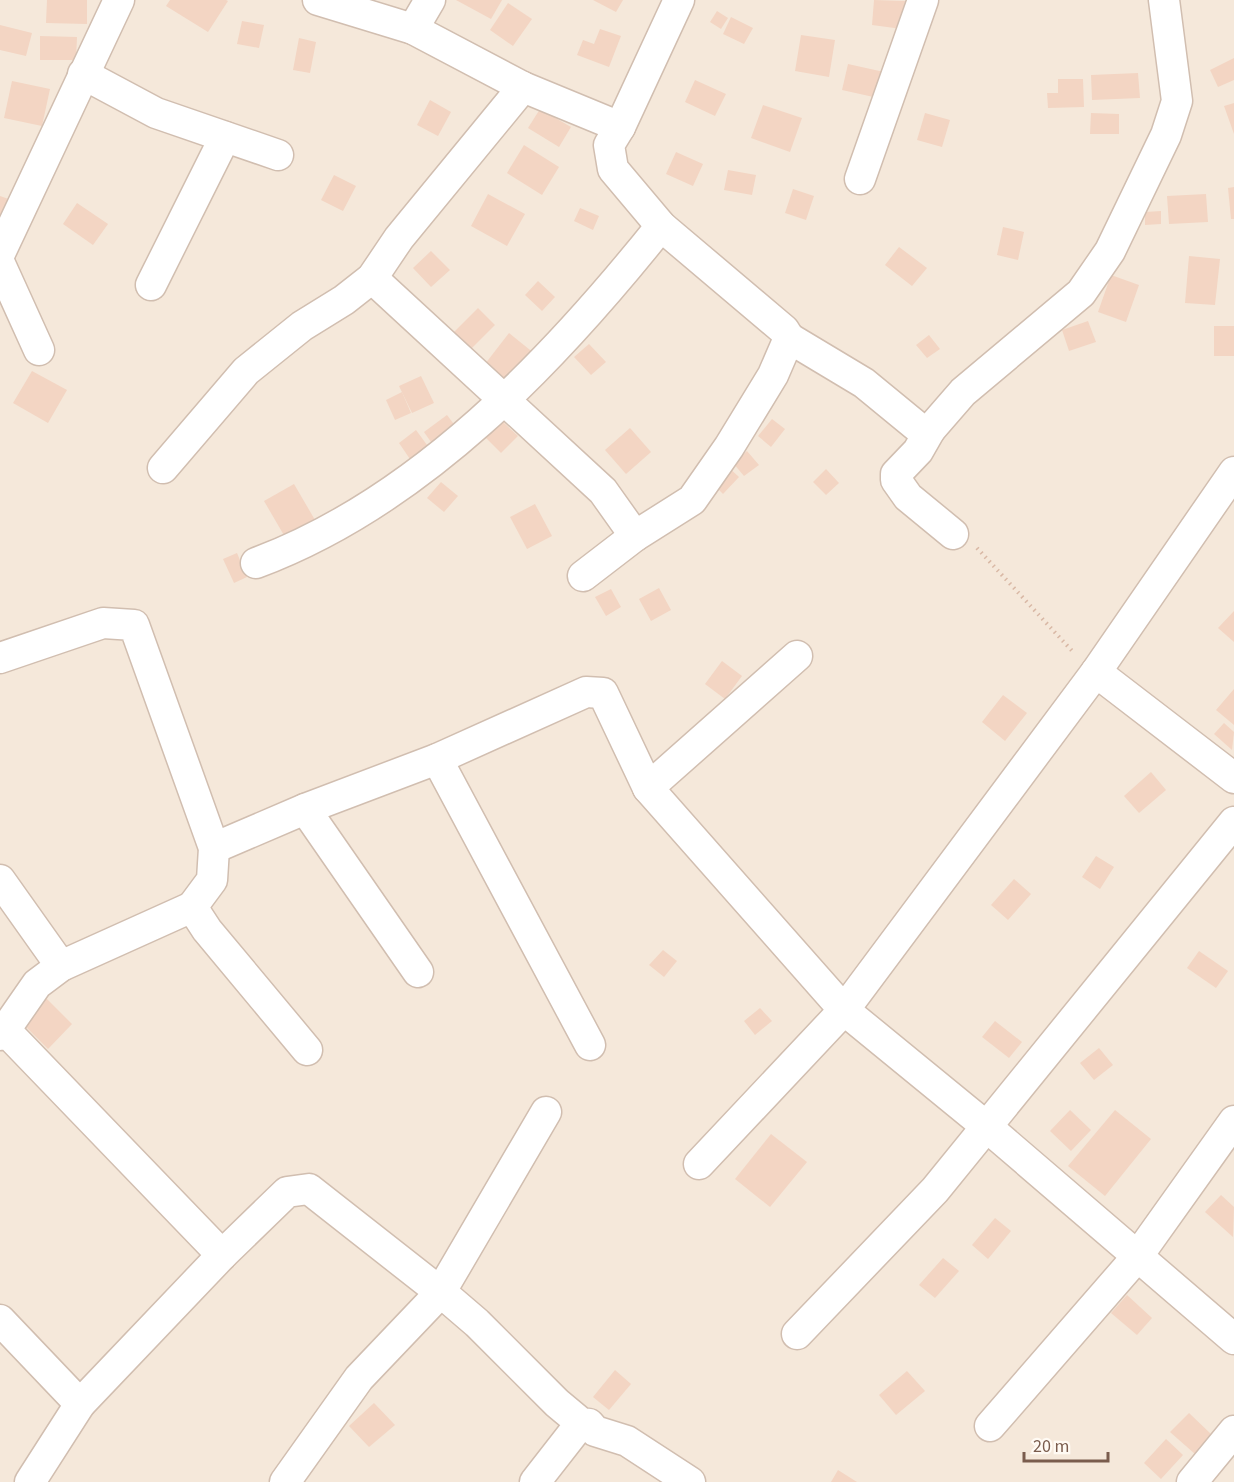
<svg xmlns="http://www.w3.org/2000/svg" width="1234" height="1482" font-family="'Source Sans 3',sans-serif">
  <rect width="100%" height="100%" fill="#fdf6ec"/>
  <!-- residential -->
  <rect fill="#f5e8da" x="0" y="0" width="1234" height="1482"/>
  <!-- building -->
  <g fill="#f3d5c3">
    <polygon points="47,0 87,0 87,24 46,23"/>
    <polygon points="170,0 226,0 228,1 208,32 166,6"/>
    <polygon points="456,0 502,0 491,19"/>
    <polygon points="593,0 623,0 616,12"/>
    <polygon points="874,0 905,1 902,29 872,25"/>
    <polygon points="508,3 532,19 513,46 490,30"/>
    <polygon points="717,11 728,18 721,29 710,22"/>
    <polygon points="731,17 753,28 744,44 723,34"/>
    <polygon points="242,21 264,25 259,48 237,44"/>
    <polygon points="0,25 32,33 26,56 0,50"/>
    <polygon points="600,29 621,36 609,67 577,55 583,40 594,44"/>
    <polygon points="801,35 835,40 829,77 795,71"/>
    <polygon points="40,36 77,37 76,60 40,60"/>
    <polygon points="299,38 316,42 310,73 293,70"/>
    <polygon points="1234,58 1234,80 1218,87 1210,70"/>
    <polygon points="848,64 884,72 878,98 842,90"/>
    <polygon points="1138,73 1140,98 1092,100 1091,75"/>
    <polygon points="1058,79 1083,79 1084,107 1048,108 1047,93 1058,93"/>
    <polygon points="695,80 726,94 715,116 685,102"/>
    <polygon points="12,81 50,89 42,126 4,118"/>
    <polygon points="430,100 451,112 438,136 417,125"/>
    <polygon points="1234,103 1234,134 1224,106"/>
    <polygon points="763,105 802,118 790,152 751,138"/>
    <polygon points="540,109 571,127 559,147 528,128"/>
    <polygon points="925,113 950,120 942,147 917,140"/>
    <polygon points="1091,113 1119,114 1119,134 1090,134"/>
    <polygon points="524,145 559,167 542,195 507,173"/>
    <polygon points="676,152 703,164 693,186 666,174"/>
    <polygon points="728,170 756,175 752,195 724,190"/>
    <polygon points="334,175 356,186 343,211 321,200"/>
    <polygon points="1234,187 1234,219 1231,219 1228,188"/>
    <polygon points="793,189 814,196 806,220 785,213"/>
    <polygon points="488,194 525,214 507,246 471,226"/>
    <polygon points="1206,194 1208,222 1169,224 1167,196"/>
    <polygon points="0,196 20,203 13,222 0,217"/>
    <polygon points="77,203 108,224 93,245 63,224"/>
    <polygon points="580,208 599,216 593,230 574,221"/>
    <polygon points="1161,211 1161,224 1145,225 1145,212"/>
    <polygon points="1003,227 1024,232 1018,260 997,255"/>
    <polygon points="899,247 927,268 912,286 885,265"/>
    <polygon points="431,251 450,270 431,287 413,268"/>
    <polygon points="1189,256 1220,259 1215,305 1185,303"/>
    <polygon points="1111,275 1139,285 1126,322 1098,312"/>
    <polygon points="538,281 555,297 542,311 525,295"/>
    <polygon points="478,308 495,325 471,349 454,332"/>
    <polygon points="1088,321 1096,342 1069,351 1062,330"/>
    <rect x="1214" y="326" width="20" height="30"/>
    <polygon points="509,333 535,354 507,387 485,364"/>
    <polygon points="929,335 940,349 927,358 916,345"/>
    <polygon points="589,344 606,362 591,375 574,357"/>
    <polygon points="32,371 67,390 48,423 13,403"/>
    <polygon points="421,376 434,403 412,413 399,386"/>
    <polygon points="402,392 411,413 395,420 386,400"/>
    <polygon points="447,415 462,435 438,452 424,432"/>
    <polygon points="772,419 785,429 771,447 758,436"/>
    <polygon points="502,421 518,436 501,453 486,438"/>
    <polygon points="630,428 651,452 626,474 605,450"/>
    <polygon points="416,430 430,449 412,462 399,443"/>
    <polygon points="747,451 759,465 744,476 733,463"/>
    <polygon points="727,466 739,477 723,494 711,482"/>
    <polygon points="826,469 839,483 826,495 813,482"/>
    <polygon points="441,482 458,496 444,512 427,498"/>
    <polygon points="294,484 315,520 285,537 264,501"/>
    <polygon points="535,504 552,536 527,549 510,517"/>
    <polygon points="237,553 247,577 234,583 223,559"/>
    <polygon points="659,588 671,610 651,621 639,599"/>
    <polygon points="611,589 621,607 606,616 595,597"/>
    <polygon points="1234,611 1234,642 1218,628"/>
    <polygon points="722,661 742,676 725,699 705,684"/>
    <polygon points="1234,689 1234,725 1216,710"/>
    <polygon points="1003,695 1027,713 1005,741 982,722"/>
    <polygon points="1224,723 1234,732 1232,750 1214,734"/>
    <polygon points="1151,772 1166,790 1139,813 1124,796"/>
    <polygon points="1096,856 1114,867 1100,889 1082,877"/>
    <polygon points="1014,879 1031,894 1008,920 991,905"/>
    <polygon points="663,950 677,961 664,977 649,965"/>
    <polygon points="1199,951 1228,971 1216,988 1187,968"/>
    <polygon points="44,996 72,1024 48,1049 20,1021"/>
    <polygon points="760,1008 772,1021 755,1035 744,1021"/>
    <polygon points="995,1021 1022,1042 1009,1058 982,1037"/>
    <polygon points="1099,1048 1113,1065 1094,1080 1080,1063"/>
    <polygon points="1070,1110 1091,1130 1071,1151 1050,1131"/>
    <polygon points="1115,1110 1151,1139 1105,1196 1068,1166"/>
    <polygon points="771,1134 807,1162 770,1207 735,1179"/>
    <polygon points="1221,1195 1234,1207 1233,1237 1205,1212"/>
    <polygon points="995,1218 1011,1231 988,1259 972,1245"/>
    <polygon points="943,1258 959,1271 935,1298 919,1285"/>
    <polygon points="1127,1295 1152,1318 1137,1335 1111,1313"/>
    <polygon points="615,1370 631,1384 609,1410 593,1397"/>
    <polygon points="907,1371 925,1391 896,1415 879,1395"/>
    <polygon points="374,1403 395,1425 369,1447 349,1426"/>
    <polygon points="1189,1413 1212,1435 1195,1454 1170,1432"/>
    <polygon points="1166,1439 1183,1455 1161,1479 1144,1463"/>
    <polygon points="838,1470 857,1482 831,1482"/>
  </g>
  <g fill="none" stroke-linecap="round" stroke-linejoin="round">
    <defs>
      <g id="minor">
        <polyline points="318,0 413,29 523,87 620,127"/>
        <polyline points="413,29 430,0"/>
        <polyline points="83,74 156,113 278,155"/>
        <polyline points="860,179 923,0"/>
        <polyline points="0,253 119,0"/>
        <polyline points="0,264 39,350"/>
        <polyline points="372,278 603,491 635,536"/>
        <polyline points="151,285 225,137"/>
        <polyline points="789,338 864,383 920,429 930,430 963,392 1081,293 1110,251 1166,135 1177,101 1164,0"/>
        <polyline points="930,430 918,451 896,474 896,480 908,497 953,534"/>
        <polyline points="163,468 246,371 302,326 344,300 372,278 399,238 523,87"/>
        <path d="M256,563C420,502 554,360 661,226"/>
        <polyline points="583,576 635,536 692,500 729,447 773,375 789,338 784,330 661,226 613,169 609,145 620,127 679,0"/>
        <polyline points="0,658 103,623 134,625 214,848 212,880 192,907"/>
        <polyline points="1096,672 1234,778"/>
        <polyline points="437,759 590,1045"/>
        <polyline points="648,788 797,656"/>
        <polyline points="305,809 418,972"/>
        <polyline points="214,848 305,809 437,759 586,692 603,693 648,788 844,1010 987,1127 1234,1339"/>
        <polyline points="0,880 61,966"/>
        <polyline points="5,1030 37,984 61,966 192,907 207,930 307,1050"/>
        <polyline points="0,1035 5,1030 222,1255"/>
        <polyline points="699,1164 844,1010 1096,672 1234,472"/>
        <polyline points="0,1320 80,1404"/>
        <polyline points="797,1334 935,1190 1234,822"/>
        <polyline points="990,1426 1137,1257 1234,1121"/>
        <polyline points="30,1482 80,1404 222,1255 287,1192 309,1189 449,1299 477,1323 557,1403 581,1423 589,1424 595,1431 627,1441 690,1482"/>
        <polyline points="285,1482 359,1378 440,1293 546,1112"/>
        <polyline points="535,1482 581,1423"/>
        <polyline points="1192,1482 1234,1431"/>
      </g>
    </defs>
    <!-- minor casing -->
    <use href="#minor" stroke="#d1beb0" stroke-width="33"/>
    <!-- path -->
    <polyline stroke="#d9b8a5" stroke-width="4" stroke-dasharray="1.5 4.5" stroke-linecap="butt" points="977,548 1074,653"/>
    <!-- minor -->
    <use href="#minor" stroke="#fff" stroke-width="30"/>
  </g>
  <!-- scale -->
  <path d="M1024 1452v9h84v-9" fill="none" stroke="#7a5c4d" stroke-width="3"/>
  <text x="1033" y="1452" font-size="18" fill="#7a5c4d" stroke="#fffaf3" stroke-width="4.5" paint-order="stroke">20 m</text>
</svg>
